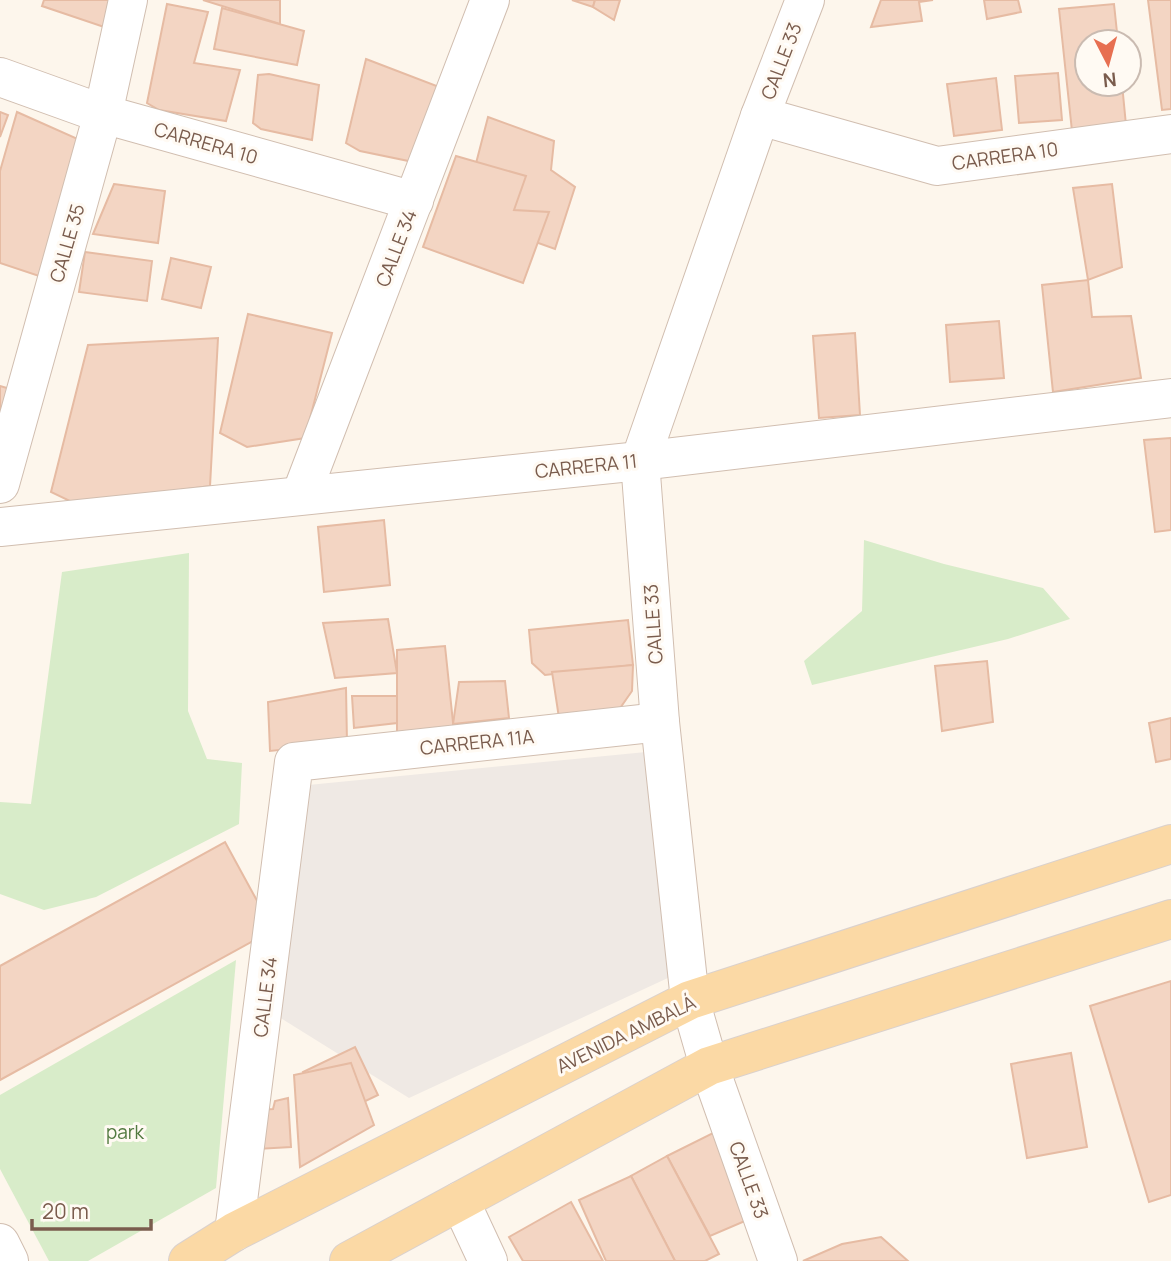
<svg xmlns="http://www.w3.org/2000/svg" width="1171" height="1261" font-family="Manrope,sans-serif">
  <rect width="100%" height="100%" fill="#fdf6ec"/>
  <!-- industrial -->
  <polygon fill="#efe9e4" points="646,752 670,977 409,1098 279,1017 298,786"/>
  <!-- green -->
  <g fill="#d8ecc9">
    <polygon points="864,540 944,564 1043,588 1070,619 1008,639 812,685 804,661 862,611"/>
    <polygon points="189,553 188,711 207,759 242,763 239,824 96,897 44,910 0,894 0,802 31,804 62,572"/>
    <polygon points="236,960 216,1188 88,1261 49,1261 0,1169 0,1095"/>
  </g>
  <!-- building -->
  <g fill="#f3d5c3" stroke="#e6bba3" stroke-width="2">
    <polygon points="44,0 117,0 107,28 42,6"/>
    <polygon points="203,0 280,0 280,24"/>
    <polygon points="572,0 595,0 593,7"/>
    <polygon points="595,0 620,0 614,20 593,7"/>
    <polygon points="881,0 933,0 919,2 922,21 871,27"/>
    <polygon points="984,0 1018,0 1021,12 987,19"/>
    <polygon points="1148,0 1171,0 1171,109 1162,110"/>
    <polygon points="167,4 208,12 194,63 240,70 226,121 159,110 147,103"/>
    <polygon points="1114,4 1118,42 1087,42 1087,84 1122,84 1126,125 1072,131 1059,9"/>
    <polygon points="222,8 304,31 297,65 214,49"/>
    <polygon points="366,59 455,93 428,165 360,151 346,143"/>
    <polygon points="1058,73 1062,120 1019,123 1015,76"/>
    <polygon points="269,74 319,85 312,140 261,129 253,123 258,75"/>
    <polygon points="996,78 1002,130 954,136 947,84"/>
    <polygon points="0,112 8,115 0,137"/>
    <polygon points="17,112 80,140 54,281 0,263 0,171"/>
    <polygon points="488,117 554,141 551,170 575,187 555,249 477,221 481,209 466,202"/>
    <polygon points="456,156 526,176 514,210 549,212 523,283 423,247"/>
    <polygon points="114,184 165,191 158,243 93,234"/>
    <polygon points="1112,184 1122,267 1088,280 1073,188"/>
    <polygon points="85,252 152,261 147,301 79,292"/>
    <polygon points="171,258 211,267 201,308 162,299"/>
    <polygon points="1088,280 1092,317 1131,316 1141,378 1053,392 1042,285"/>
    <polygon points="248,314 332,333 305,438 247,447 220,433"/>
    <polygon points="999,321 1004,378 950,382 946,325"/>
    <polygon points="855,333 860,415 819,418 813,336"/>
    <polygon points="218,338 210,486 76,504 51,492 88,345"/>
    <polygon points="0,386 17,391 0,447"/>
    <polygon points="1171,438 1171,530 1155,532 1144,440"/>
    <polygon points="384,520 390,585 324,592 318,527"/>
    <polygon points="388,619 397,673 335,678 323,623"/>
    <polygon points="628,620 633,665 545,675 532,663 529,630"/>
    <polygon points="445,646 454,732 397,739 397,650"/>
    <polygon points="987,661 993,722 942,731 935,666"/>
    <polygon points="633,665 632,691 618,711 559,718 552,672"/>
    <polygon points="505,681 509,718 453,724 459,682"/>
    <polygon points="346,688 347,743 270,751 268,702"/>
    <polygon points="352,696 397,696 397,723 354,728"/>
    <polygon points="1171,718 1171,759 1156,762 1149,723"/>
    <polygon points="225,842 273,930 0,1080 0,966"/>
    <polygon points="1171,981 1171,1195 1149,1202 1090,1006"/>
    <polygon points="355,1047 378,1095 326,1120 303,1072"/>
    <polygon points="1071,1053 1087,1147 1027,1158 1011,1064"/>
    <polygon points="351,1063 374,1125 300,1167 294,1075"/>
    <polygon points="288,1098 291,1147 257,1149 258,1110 273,1109 275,1101"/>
    <polygon points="719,1130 759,1215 710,1236 667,1156"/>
    <polygon points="667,1156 719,1254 705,1261 675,1261 631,1176"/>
    <polygon points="631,1176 675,1261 606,1261 579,1200"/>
    <polygon points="571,1202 603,1261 523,1261 509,1237"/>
    <polygon points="881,1237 908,1261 803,1261 842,1244"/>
  </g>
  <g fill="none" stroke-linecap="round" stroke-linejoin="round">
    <defs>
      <g id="minor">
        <polyline points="0,77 103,114 414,201"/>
        <polyline points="760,116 937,166 1171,134"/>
        <polyline points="0,484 103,114 128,0"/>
        <polyline points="301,495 490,0"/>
        <polyline points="0,527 640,461 1171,398"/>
        <polyline points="460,1201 488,1261"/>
        <polyline points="234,1232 294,762 660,722"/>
        <polyline points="0,1243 9,1261"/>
        <polyline points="778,1261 709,1066 690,1000 660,722 640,461 760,116 805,0"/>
      </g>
      <g id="major">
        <polyline points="188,1261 234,1232 690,1000 1171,844"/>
        <polyline points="349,1261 709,1066 1171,919"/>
      </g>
    </defs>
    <!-- minor casing -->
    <use href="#minor" stroke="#d1beb0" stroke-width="40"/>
    <!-- major casing -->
    <use href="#major" stroke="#dad1cd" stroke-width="40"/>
    <!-- minor -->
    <use href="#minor" stroke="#fff" stroke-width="38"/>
    <!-- major -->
    <use href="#major" stroke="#fbd9a5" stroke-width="38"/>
  </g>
  <g text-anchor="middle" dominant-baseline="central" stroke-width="6" stroke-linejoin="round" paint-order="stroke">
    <!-- street labels -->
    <g font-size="19" fill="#7a5c4d" stroke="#fffaf3">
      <text transform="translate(781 61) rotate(-69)">CALLE 33</text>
      <text transform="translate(206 143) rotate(16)">CARRERA 10</text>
      <text transform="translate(1005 156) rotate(-8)">CARRERA 10</text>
      <text transform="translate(67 243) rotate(-74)">CALLE 35</text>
      <text transform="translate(396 248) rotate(-69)">CALLE 34</text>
      <text transform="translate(586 466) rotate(-6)">CARRERA 11</text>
      <text transform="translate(653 624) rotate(-94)">CALLE 33</text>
      <text transform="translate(477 742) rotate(-6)">CARRERA 11A</text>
      <text transform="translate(265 997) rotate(-83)">CALLE 34</text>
      <text transform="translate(626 1034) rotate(-26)">AVENIDA AMBALÁ</text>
      <text transform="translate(749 1180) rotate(70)">CALLE 33</text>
    </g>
    <!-- park labels -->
    <g font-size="19" fill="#537a41" stroke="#fffaf3">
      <text x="125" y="1132">park</text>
    </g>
  </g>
  <!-- north arrow -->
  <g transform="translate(1108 63) rotate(174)"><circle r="33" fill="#fffaf3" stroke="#cabbb1" stroke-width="2"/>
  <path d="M0-5L12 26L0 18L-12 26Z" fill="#e76f51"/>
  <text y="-10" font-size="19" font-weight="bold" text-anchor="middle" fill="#7a5c4d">N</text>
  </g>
  <!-- scale -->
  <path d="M32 1219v10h119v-10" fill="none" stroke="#7a5c4d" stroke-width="3.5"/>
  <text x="42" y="1219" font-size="21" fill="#7a5c4d" stroke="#fffaf3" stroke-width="5" paint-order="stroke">20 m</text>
</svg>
